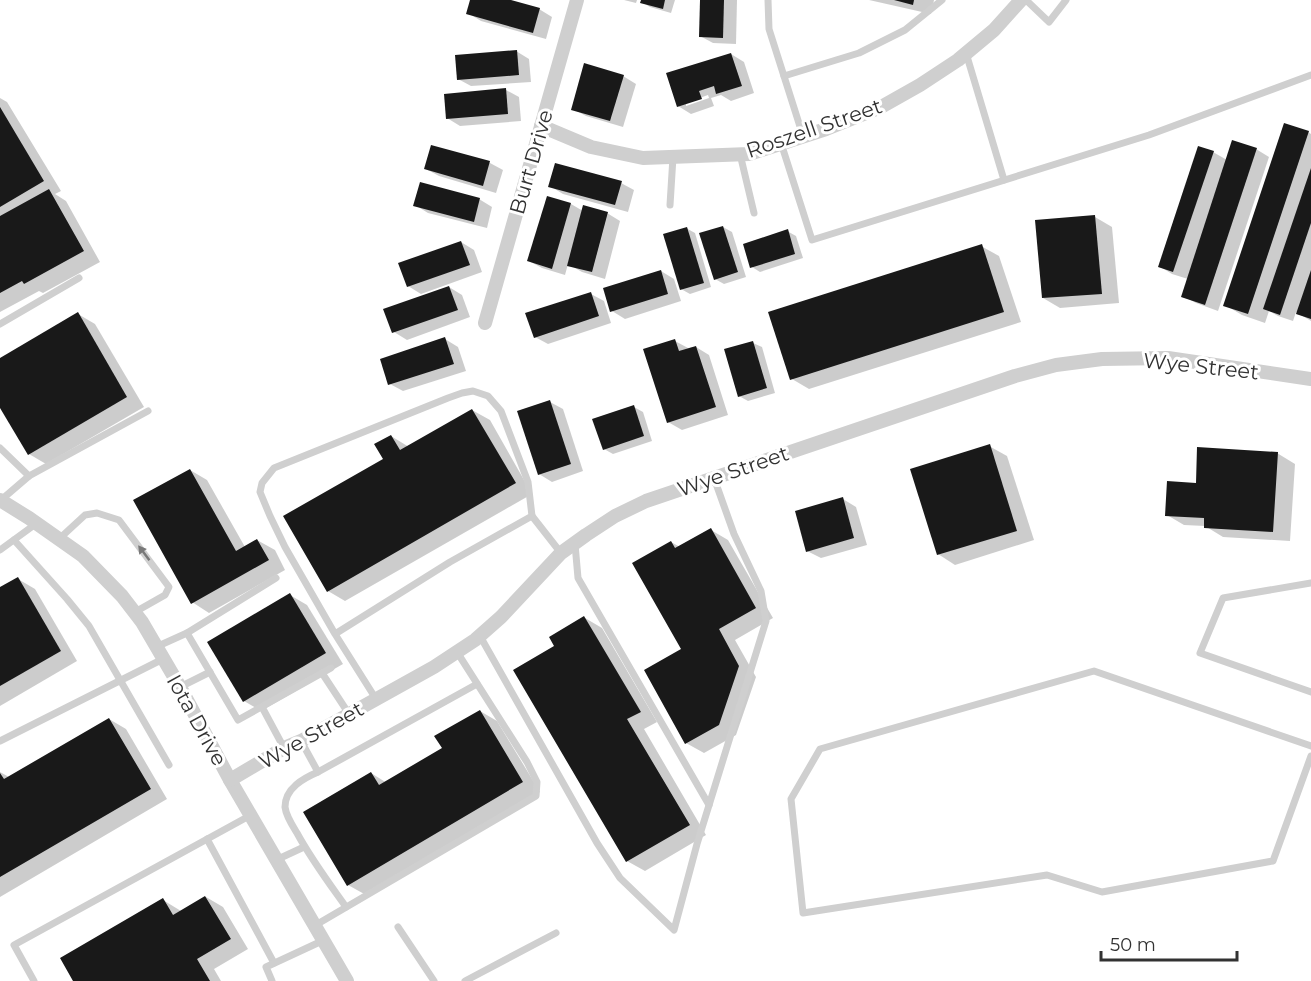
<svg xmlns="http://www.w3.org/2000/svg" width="1311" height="981" font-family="Montserrat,sans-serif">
  <rect width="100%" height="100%" fill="#fff"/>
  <!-- shadow -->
  <g fill="#0003" fill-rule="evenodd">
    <polygon points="472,0 505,0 539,9 552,17 546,39 481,21 468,13"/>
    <polygon points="624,0 637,0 636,3"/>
    <polygon points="642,0 675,0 671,13 650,7 642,2"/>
    <polygon points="701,0 737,0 736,44 713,43 700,36"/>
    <polygon points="869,0 934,0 931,14"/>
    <polygon points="516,51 529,59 531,82 471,86 458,79"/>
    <path d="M731,54L744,62L754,93L731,101L721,95L711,98L714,106L691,114L678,106ZM708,95L709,98L686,106V103Z"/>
    <polygon points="623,76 636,84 623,127 586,116 573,109"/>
    <polygon points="506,90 519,97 521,121 460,126 447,118"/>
    <polygon points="0,98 7,102 61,191 55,194 66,201 100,262 43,293 39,291 0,312"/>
    <polygon points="1308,132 1311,134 1311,321 1296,312 1293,321 1278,316 1269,311 1265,323 1242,315 1225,305"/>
    <polygon points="432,146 490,163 503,170 496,193 439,176 426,169"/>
    <polygon points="1256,149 1269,157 1218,311 1196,303 1183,296 1188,279 1172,274 1159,266 1213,152 1227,160"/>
    <polygon points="621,183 634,190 628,212 563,194 550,186"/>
    <polygon points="548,197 571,204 583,211 607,213 620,221 605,279 582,272 568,264 565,275 542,268 529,261"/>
    <polygon points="479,199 492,207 487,228 428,213 415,205"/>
    <polygon points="1095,217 1112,227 1119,303 1060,308 1043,298"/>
    <polygon points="723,227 732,232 746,277 724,284 715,279"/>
    <polygon points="686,228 695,233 711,287 690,294 681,289"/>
    <polygon points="787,231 796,236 803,258 760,272 752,267"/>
    <polygon points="461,242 474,250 482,272 421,294 408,286"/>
    <polygon points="981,246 999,256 1021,322 809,389 792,379"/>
    <polygon points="661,271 674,279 681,301 625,319 612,311"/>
    <polygon points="449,287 462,295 470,317 407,340 394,332"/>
    <polygon points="591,294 604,301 611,323 548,344 535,337"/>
    <polygon points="78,314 95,324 144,407 46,464 29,454 0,405 0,359"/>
    <polygon points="445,339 458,347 466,371 403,391 390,384"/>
    <polygon points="675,341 688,348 696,347 709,355 728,415 682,430 668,422"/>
    <polygon points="753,343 762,347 775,393 748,401 739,396"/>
    <polygon points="550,402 563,409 583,471 552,482 539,474"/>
    <polygon points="634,407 643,412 652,441 613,454 604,449"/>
    <polygon points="472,410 490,420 532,494 345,601 328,591 385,459 391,436 409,447"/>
    <polygon points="989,446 1007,456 1034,540 955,565 938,554"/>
    <polygon points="1277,453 1295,464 1290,541 1223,537 1205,526 1184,525 1167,515 1197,484"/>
    <polygon points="190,470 207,480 245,547 257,540 275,550 285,570 209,613 192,602"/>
    <polygon points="843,499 856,507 867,545 821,558 807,551"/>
    <polygon points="711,530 728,540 773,618 735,640 756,677 736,735 704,753 686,743 684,650 671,542 680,547"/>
    <polygon points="18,579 35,589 77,661 0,706 0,589"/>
    <polygon points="290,595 307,605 343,664 261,711 244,701"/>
    <polygon points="585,618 602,628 657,722 644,729 706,835 645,871 627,861"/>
    <polygon points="480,711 497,721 540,792 366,895 348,885 371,773 387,783 444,749"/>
    <polygon points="109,719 126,729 167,799 0,897 0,772 9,777"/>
    <polygon points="206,897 223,907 248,949 214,969 221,981 75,981 163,900 181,911"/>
  </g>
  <!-- building -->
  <g fill="#191919">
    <polygon points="470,0 511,0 540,8 533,33 466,14"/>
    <polygon points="641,0 665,0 663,9 640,3"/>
    <polygon points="700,0 724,0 723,38 699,37"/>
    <polygon points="894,0 914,0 913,5"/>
    <polygon points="517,50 519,75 457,80 455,55"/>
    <polygon points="731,53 742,86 716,94 714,86 699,91 702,99 677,107 666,73"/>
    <polygon points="584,63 624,75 610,121 571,110"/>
    <polygon points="506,88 508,114 446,119 444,94"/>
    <polygon points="0,107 44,181 0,207"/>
    <polygon points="1284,123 1309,131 1248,314 1223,306"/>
    <polygon points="1232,140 1257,148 1205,305 1181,297"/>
    <polygon points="431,145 490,161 483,186 424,169"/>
    <polygon points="1198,146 1214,151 1173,272 1158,267"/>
    <polygon points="555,163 622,181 615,205 548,187"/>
    <polygon points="1311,168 1311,223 1280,315 1263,309"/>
    <polygon points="420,182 480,198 474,222 413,206"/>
    <polygon points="49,189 84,251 24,284 22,281 0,293 0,216"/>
    <polygon points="547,196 571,203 552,269 527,261"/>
    <polygon points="583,205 608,212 592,272 567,266"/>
    <polygon points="1095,215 1102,294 1042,298 1035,220"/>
    <polygon points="723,226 738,272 714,280 699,233"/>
    <polygon points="687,227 704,283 680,290 663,234"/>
    <polygon points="788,229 795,254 750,268 743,244"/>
    <polygon points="461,241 470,265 407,287 398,263"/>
    <polygon points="982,244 1004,312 790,380 768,312"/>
    <polygon points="661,270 668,294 610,312 603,288"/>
    <polygon points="1311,270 1311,319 1296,314"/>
    <polygon points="449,286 458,310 392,333 383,309"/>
    <polygon points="591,292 599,316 534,338 525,313"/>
    <polygon points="78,312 127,397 28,455 0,408 0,358"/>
    <polygon points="445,337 454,364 388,385 380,359"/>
    <polygon points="675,339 679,351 696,346 716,407 667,423 643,349"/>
    <polygon points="753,341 767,388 738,397 724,349"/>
    <polygon points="550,400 571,464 538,475 517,411"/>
    <polygon points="634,405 644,436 603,450 592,419"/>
    <polygon points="472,409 516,483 327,592 283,516 383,459 374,444 391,435 400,450"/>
    <polygon points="990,444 1017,531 937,555 910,469"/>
    <polygon points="1197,447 1278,452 1273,532 1204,528 1204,518 1165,516 1167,481 1196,483"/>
    <polygon points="190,469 236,551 257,539 269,560 191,604 133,500"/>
    <polygon points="843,497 854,538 806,552 795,511"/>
    <polygon points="711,528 756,608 719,629 739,666 719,725 685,744 644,670 681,649 632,563 671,541 675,548"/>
    <polygon points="18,577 61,651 0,686 0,587"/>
    <polygon points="290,593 326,653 243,702 207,642"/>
    <polygon points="584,616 641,712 627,719 690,825 626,862 513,670 554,646 549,637"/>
    <polygon points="480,710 523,782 347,886 303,812 371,772 379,785 442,748 434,736"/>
    <polygon points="109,718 151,789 0,877 0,773 4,779"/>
    <polygon points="205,896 231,939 197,959 210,981 73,981 60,958 163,898 173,915"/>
  </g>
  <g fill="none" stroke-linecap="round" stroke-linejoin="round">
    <!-- lane -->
    <g stroke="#cfcfcf" stroke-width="7">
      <polyline points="768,0 769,29 803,136"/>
      <polyline points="1026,0 1049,22 1066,0"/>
      <polyline points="966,53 1004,180"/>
      <polyline points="784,76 859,53 905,30 942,0"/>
      <polyline points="781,143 812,240 1149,135 1311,75"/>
      <polyline points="740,154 754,213"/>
      <polyline points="670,205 673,157"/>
      <polyline points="0,324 79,278"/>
      <polyline points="0,448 29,476"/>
      <polyline points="1,500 29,476 148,411"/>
      <polyline points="532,516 561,553"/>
      <polyline points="59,539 85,515 97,513 119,520 169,587 165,595 135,612"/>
      <polyline points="14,540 67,599 89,626 169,765"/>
      <polyline points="575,544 578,578 709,805"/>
      <polyline points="0,550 37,523"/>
      <polyline points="1311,583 1223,598 1200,653 1311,692"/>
      <polyline points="187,633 238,720 331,668"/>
      <polyline points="335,634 450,562 532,516 528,482 501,411 488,396 473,391 462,393 448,398 274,468 262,483 260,492 270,516 285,547 335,634 376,699"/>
      <polyline points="480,636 597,843 620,878 674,930 697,844 766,621 761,591 734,534 714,478"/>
      <polyline points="156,647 187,633 276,578"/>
      <polyline points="322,673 349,714"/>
      <polyline points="180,687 210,672"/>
      <polyline points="262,707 284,748"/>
      <polyline points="0,741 163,659"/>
      <polyline points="301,741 318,772"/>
      <polyline points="1311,746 1094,671 820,749 791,799 803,913 1047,875 1102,892 1273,861 1311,756"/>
      <polyline points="207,839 274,963"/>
      <polyline points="276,860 304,847"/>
      <path d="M346,907C329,883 311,859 297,833C292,825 286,816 285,807C285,788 304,778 318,772L477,684"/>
      <polyline points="314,926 536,796 537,782 527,762 457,652"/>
      <polyline points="398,927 434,981"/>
      <polyline points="34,981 14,945 251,815"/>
      <polyline points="272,981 266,967 322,941"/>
      <polyline points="465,981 556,933"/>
    </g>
    <!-- street -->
    <g stroke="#cfcfcf" stroke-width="14">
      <polyline points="541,126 591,147 643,158 749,154 826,129 881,107 920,85 958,60 994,30 1021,0"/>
      <polyline points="485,323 577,0"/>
      <polyline points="0,500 29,518 83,556 122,596 142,622 180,687 230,780 347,981"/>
      <polyline points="230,780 284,748 301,741 434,667 475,640 501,617 561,553 586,535 615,516 646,501 1015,376 1056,365 1102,359 1168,358 1311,379"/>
    </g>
  </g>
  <!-- one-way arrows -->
  <defs><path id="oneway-solid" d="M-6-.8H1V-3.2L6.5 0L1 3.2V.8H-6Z" transform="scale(1.5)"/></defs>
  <use fill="#797979" href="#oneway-solid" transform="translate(144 553) rotate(-127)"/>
  <g text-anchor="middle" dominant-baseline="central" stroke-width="6" stroke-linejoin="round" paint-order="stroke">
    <!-- street labels -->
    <g font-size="21" fill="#323232" stroke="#fff">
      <text transform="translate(814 128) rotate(-19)">Roszell Street</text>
      <text transform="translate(531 162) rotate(-74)">Burt Drive</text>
      <text transform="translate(1201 366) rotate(6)">Wye Street</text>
      <text transform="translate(733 471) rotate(-19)">Wye Street</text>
      <text transform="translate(197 720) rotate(61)">Iota Drive</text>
      <text transform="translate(311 735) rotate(-29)">Wye Street</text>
    </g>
  </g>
  <!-- scale -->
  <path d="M1101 951v9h136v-9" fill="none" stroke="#323232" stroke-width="3"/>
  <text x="1110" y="951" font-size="18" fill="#323232" stroke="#ffffff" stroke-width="4.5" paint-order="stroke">50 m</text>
</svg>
